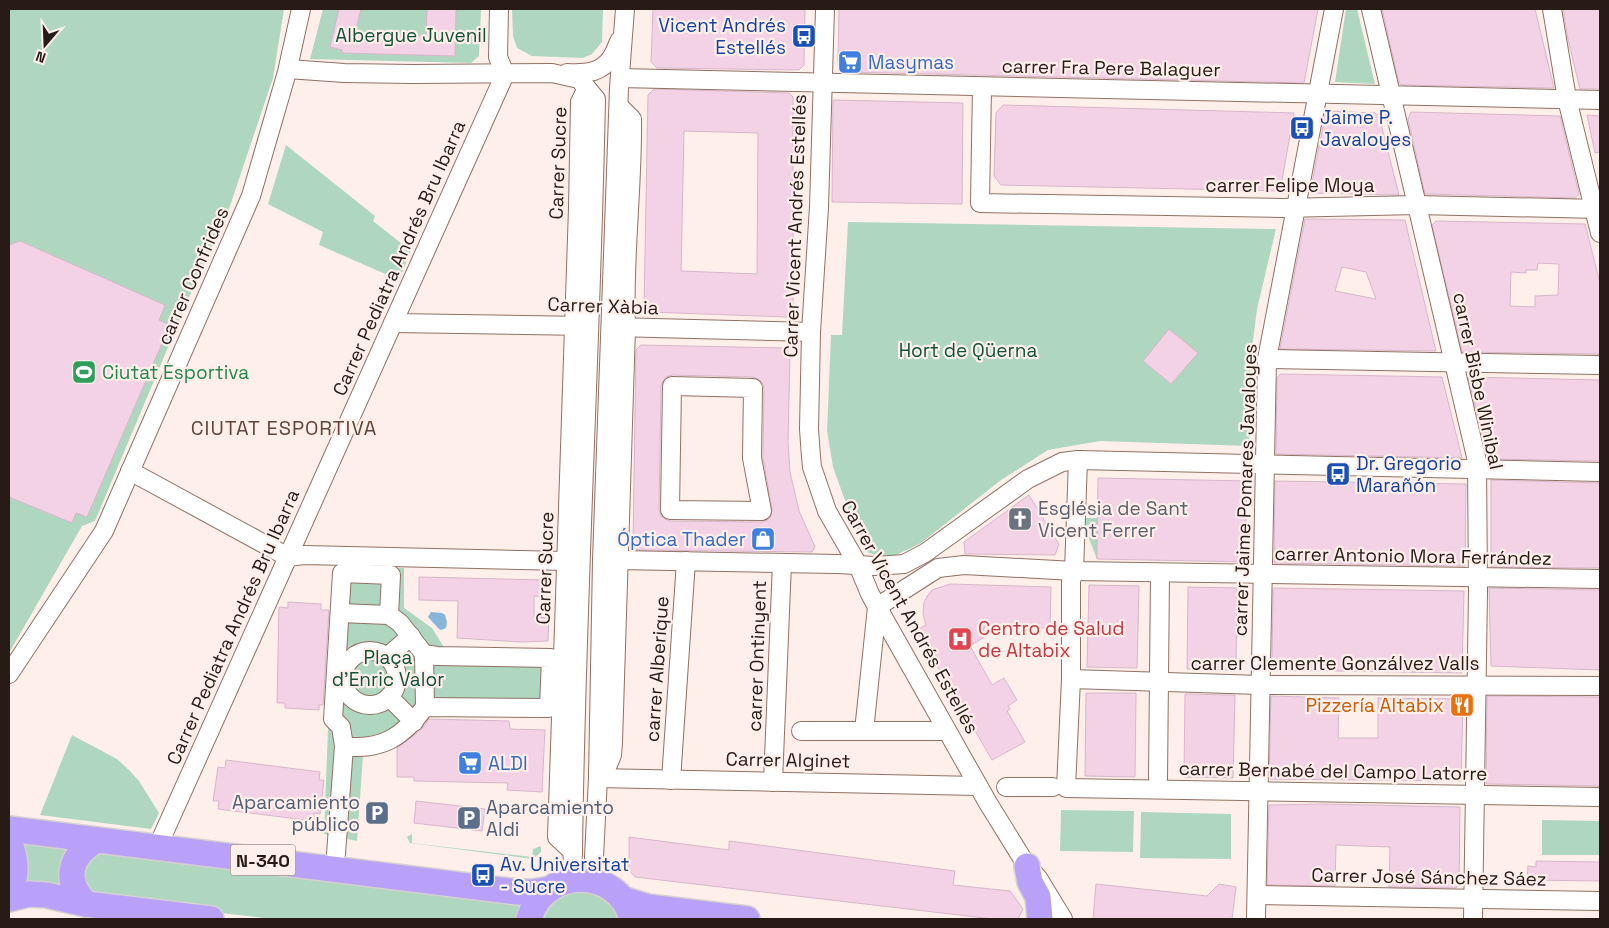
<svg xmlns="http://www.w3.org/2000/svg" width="1609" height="928" font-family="'Space Grotesk',sans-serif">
  <rect width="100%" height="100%" fill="#feefea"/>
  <!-- green -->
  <g fill="#afd7bf">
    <polygon points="9,9 284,9 273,78 228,212 193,288 95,521 82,526 9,653"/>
    <polygon points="323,9 481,9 479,56 471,63 310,59"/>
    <polygon points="512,9 603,9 602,42 592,54 583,58 532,56 517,48 513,36"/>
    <polygon points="1346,9 1357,9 1375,84 1335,82"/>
    <polygon points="286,145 375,216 373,221 411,251 399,280 319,245 323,232 268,204"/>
    <polygon points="848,222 1276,229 1257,309 1252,349 1249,446 1100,441 1048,450 1001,480 921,543 896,555 881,557 867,552 847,506 833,467 827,431 831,335 842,335"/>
    <polygon points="1081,518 1098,518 1097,559"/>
    <polygon points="404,568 404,608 432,628 447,652 554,655 554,711 427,711 363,755 357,841 324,834 334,570"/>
    <polygon points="72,735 117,759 129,770 139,781 159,813 151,829 40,815"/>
    <polygon points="1061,810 1134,811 1133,852 1060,851"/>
    <polygon points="1141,812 1231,814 1231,859 1140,858"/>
    <polygon points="1542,820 1600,821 1600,855 1542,855"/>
    <polygon points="412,834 412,843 532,857 533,849 541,846 541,852 533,859 410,843 407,837"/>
    <polygon points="17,837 74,844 68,885 21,888"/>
    <polygon points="96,846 525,896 518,919 273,919 90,898 77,861"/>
    <path d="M582,892C599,895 612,903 618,919H544C550,902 564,893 582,892Z"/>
  </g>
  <!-- water -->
  <polygon fill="#88b6da" points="431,612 442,613 445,615 447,622 446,628 441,630 439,629 428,617"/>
  <!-- building -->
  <g fill="#f4d2e6" stroke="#d7b6ca" fill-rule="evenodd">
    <polygon points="339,9 361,9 355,33 426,36 427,9 456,9 455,56 342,53 342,50 330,47"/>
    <polygon points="653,9 805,9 804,65 799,70 657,68 651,62"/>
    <polygon points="839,9 1318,9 1304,83 848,72 838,63"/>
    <polygon points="1382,9 1535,9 1554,88 1402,85 1399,83"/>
    <polygon points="1563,9 1600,9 1600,89 1580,89 1568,39"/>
    <path d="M654,89L789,93L793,97V311L787,317L649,312L644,307L648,95ZM684,131L758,133L757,274L681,271Z"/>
    <polygon points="833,100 963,103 962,204 832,202"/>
    <polygon points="1003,105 1223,111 1294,113 1280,191 1001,185 994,176 995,145 996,113"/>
    <polygon points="1326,111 1375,113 1379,116 1399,195 1310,193"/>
    <polygon points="1411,112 1560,116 1579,194 1575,198 1425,194 1408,119"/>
    <polygon points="1587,115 1600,116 1600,152 1595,153"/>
    <path d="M1305,219L1405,220L1436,351L1280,349ZM1342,267L1366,272L1376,299L1335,291Z"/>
    <path d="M1436,221L1585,224L1600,283V354L1462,352L1432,225ZM1538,263L1559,264L1558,295L1535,296V307L1510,306L1511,272L1526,273V270H1537Z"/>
    <polygon points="20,241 165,305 159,320 170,325 87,517 76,513 72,523 9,497 9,245"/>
    <polygon points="1169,329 1198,353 1171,384 1143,361"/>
    <path d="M641,345L785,348L790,354L788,442L790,472L799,511L815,547L812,552L637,550L633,546L636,350ZM672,375L753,377L758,379L762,382L764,388L763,457L772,510L771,516L768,520L762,522L670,521L665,519L661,516L659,510L661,386L663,381L666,377Z"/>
    <polygon points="1280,374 1442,377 1462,458 1276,454 1277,378"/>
    <polygon points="1468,377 1600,380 1600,461 1488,459"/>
    <polygon points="1098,478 1247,481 1245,562 1097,559"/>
    <polygon points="1491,480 1600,483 1600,568 1491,567"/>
    <polygon points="1275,481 1466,484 1465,566 1274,563"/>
    <polygon points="1029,495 1059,544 1055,555 965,554 964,542"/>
    <polygon points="419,577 544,580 544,597 534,596 534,617 549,618 548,641 521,642 457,638 458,601 419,600"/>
    <polygon points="950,584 1051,587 1050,628 984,627 983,638 970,646 992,685 1004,678 1017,700 1008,706 1010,709 1007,711 1025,742 992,760 916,630 926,625 923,614 924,602 928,595 932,590"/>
    <polygon points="1089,585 1139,586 1137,668 1087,667"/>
    <polygon points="1188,587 1237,588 1236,670 1187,669"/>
    <polygon points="1273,588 1464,591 1462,673 1272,670"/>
    <polygon points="1489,588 1600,590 1600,670 1491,666"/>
    <polygon points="288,602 321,604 321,610 329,610 323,705 319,705 319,710 285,708 285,703 277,703 279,607 288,608"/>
    <polygon points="1086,693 1136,693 1135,777 1085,776"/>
    <polygon points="1185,694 1235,695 1233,778 1184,777"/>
    <polygon points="1271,696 1339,698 1338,738 1378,738 1378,698 1463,699 1461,781 1269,779"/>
    <polygon points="1487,696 1600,697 1600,786 1486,784"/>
    <polygon points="429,719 509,721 510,729 545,730 542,792 507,790 508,783 414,781 414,777 397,777 397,748 421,730"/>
    <polygon points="226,760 320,772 319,780 324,780 320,814 314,813 314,821 218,809 219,801 213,801 215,788 218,767 225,768"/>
    <polygon points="416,801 485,809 482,831 414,823"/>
    <polygon points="1322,804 1460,807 1459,884 1456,888 1389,887 1390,847 1336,845 1335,886 1267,885 1269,805"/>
    <polygon points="629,837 729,850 729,841 955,871 953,885 1010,891 1023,909 1018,919 993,919 635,877 629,870"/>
    <polygon points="1536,861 1600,862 1600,881 1527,880 1528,866 1536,867"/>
    <polygon points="1096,884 1207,896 1219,884 1236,887 1232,919 1093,919"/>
  </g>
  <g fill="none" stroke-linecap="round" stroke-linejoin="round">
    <defs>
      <g id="minor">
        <polyline points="825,9 819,207 811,332 809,429 811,457 812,467 827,511 858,565 870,594 988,803 1027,866 1038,878 1063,919"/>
        <polyline points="1371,9 1477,461 1478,591 1473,919"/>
        <polyline points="1552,9 1567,99 1600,233"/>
        <path d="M288,69L344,73L413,74L552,73L579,79L596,99C591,350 576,601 573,852L571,880"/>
        <path d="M567,73C586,74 603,73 613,55C616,50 617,45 620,40"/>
        <polyline points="620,78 1600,100"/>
        <polyline points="982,87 980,203 1282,208 1417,205 1600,209"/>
        <polyline points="393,323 586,326"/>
        <polyline points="614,327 811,332"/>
        <polyline points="1267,359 1600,365"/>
        <polygon points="672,386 753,388 752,458 762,511 670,510"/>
        <polyline points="1078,460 1074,571 1071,581 1071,679 1066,788 1600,797"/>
        <polyline points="130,471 288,557 304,555 566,561"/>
        <polyline points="619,560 837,564 876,566 904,564 925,553 1028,479 1062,462 1078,460 1600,472"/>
        <polyline points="340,613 389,615"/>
        <circle cx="370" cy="678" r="27"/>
        <polyline points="424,654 425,707"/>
        <polyline points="387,657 411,636"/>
        <polyline points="9,674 104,531 251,196 287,72 301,9"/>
        <polyline points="1071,679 1261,685 1600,686"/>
        <polyline points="389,697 414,722"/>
        <polyline points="801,731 947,731"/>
        <polyline points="864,731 877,607 938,568 964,565 1074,571 1600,579"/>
        <path d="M598,771L607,767L612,755L613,742L626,328C623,258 633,188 632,119L619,106"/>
        <polyline points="598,778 978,786"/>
        <polyline points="1158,779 1160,573"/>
        <polyline points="671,780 686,561"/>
        <polyline points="773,782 782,563"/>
        <polyline points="1006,787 1053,787"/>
        <polyline points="157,848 505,74 498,57 499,9"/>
        <polyline points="573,852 557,837 578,208 580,102 587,88"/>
        <path d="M336,854L344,746L341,727L333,719L342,573L391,575L389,615L400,623L424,654L437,656L551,658L549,708L425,707C403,737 381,751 344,746"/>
        <polyline points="597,881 594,857 598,778 602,560 619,88 625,9"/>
        <polyline points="1257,895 1600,901"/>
        <polyline points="1256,919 1267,359 1334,9"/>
      </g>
      <g id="highway">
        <polyline points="9,829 517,892 533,892 550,889"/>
        <path d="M9,841C16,858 18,876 9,892"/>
        <polyline points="1027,866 1030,882 1038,897 1040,919"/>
        <polyline points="9,899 29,894 46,895 86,904 211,919"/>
        <polyline points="622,899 648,907 747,919"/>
        <path d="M86,904C63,880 69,856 97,840"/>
        <path d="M529,919C544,866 618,866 632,919"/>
      </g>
    </defs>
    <!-- minor casing -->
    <use href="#minor" stroke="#917164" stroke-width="20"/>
    <!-- highway casing -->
    <use href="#highway" stroke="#d4d1d0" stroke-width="28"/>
    <!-- minor -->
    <use href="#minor" stroke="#fff" stroke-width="18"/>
    <!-- highway -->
    <use href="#highway" stroke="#b9a0f9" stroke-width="25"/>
  </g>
  <!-- icons -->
  <defs>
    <symbol id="bus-square" viewBox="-11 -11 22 22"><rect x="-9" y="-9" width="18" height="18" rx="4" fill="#1a4fb4" stroke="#feefea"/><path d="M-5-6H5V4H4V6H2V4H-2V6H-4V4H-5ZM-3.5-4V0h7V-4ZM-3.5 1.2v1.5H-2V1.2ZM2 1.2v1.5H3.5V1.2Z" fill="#fff"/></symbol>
    <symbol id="supermarket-square" viewBox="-11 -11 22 22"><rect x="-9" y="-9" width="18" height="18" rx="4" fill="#3f7fe0" stroke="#feefea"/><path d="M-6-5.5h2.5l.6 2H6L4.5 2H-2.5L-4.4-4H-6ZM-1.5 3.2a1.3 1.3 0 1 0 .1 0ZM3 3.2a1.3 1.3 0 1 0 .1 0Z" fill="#fff"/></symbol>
    <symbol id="stadium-square" viewBox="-11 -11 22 22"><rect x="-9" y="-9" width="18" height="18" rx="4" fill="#2e9e5b" stroke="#feefea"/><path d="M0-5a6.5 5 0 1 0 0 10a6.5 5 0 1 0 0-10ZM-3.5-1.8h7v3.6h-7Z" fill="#fff"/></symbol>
    <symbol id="church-square" viewBox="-11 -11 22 22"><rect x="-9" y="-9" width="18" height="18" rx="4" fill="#6b7280" stroke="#feefea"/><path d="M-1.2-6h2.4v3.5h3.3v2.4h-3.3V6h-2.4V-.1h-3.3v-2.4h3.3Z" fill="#fff"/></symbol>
    <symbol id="shop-square" viewBox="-11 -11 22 22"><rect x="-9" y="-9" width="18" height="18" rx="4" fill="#3f7fe0" stroke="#feefea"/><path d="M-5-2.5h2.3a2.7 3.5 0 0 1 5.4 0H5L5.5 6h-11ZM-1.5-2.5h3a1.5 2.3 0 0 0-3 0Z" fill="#fff"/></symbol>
    <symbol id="hospital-square" viewBox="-11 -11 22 22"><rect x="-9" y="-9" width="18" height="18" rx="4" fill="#e0444e" stroke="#feefea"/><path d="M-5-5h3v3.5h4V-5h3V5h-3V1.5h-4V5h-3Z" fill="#fff"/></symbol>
    <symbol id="restaurant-square" viewBox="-11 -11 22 22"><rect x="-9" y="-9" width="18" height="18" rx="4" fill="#e8710a" stroke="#feefea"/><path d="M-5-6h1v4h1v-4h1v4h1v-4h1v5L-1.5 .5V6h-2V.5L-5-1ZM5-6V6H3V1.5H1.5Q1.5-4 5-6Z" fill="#fff"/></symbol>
    <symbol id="parking-square" viewBox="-11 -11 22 22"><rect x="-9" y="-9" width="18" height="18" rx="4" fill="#5c6f8a" stroke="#feefea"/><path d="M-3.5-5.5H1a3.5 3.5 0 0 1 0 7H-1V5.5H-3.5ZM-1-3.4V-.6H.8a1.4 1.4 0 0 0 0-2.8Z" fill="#fff"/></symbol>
  </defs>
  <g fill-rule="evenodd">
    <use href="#bus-square" x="790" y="22" width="28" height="28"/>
    <use href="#supermarket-square" x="836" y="48" width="28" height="28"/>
    <use href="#bus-square" x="1288" y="114" width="28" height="28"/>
    <use href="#stadium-square" x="70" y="358" width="28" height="28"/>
    <use href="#bus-square" x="1324" y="460" width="28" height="28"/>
    <use href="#church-square" x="1006" y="505" width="28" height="28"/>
    <use href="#shop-square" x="749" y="525" width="28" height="28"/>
    <use href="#hospital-square" x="946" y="625" width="28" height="28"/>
    <use href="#restaurant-square" x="1448" y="691" width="28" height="28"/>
    <use href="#supermarket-square" x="456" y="749" width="28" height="28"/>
    <use href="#parking-square" x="363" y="799" width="28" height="28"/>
    <use href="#parking-square" x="455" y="804" width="28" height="28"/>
    <use href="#bus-square" x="469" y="861" width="28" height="28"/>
  </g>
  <g text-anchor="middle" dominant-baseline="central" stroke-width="4.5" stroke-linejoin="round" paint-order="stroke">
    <!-- shield labels -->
    <rect fill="#feefea" stroke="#685b56" stroke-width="1" x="230.5" y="844.5" width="65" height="31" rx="4"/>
    <g font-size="18" font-weight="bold" fill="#281b16">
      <text x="263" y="860">N-340</text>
    </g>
    <!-- transit labels -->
    <g font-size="19" fill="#164399" stroke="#feefea" text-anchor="start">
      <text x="786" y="25" text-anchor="end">Vicent Andrés<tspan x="786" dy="22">Estellés</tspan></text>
      <text x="1320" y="117">Jaime P.<tspan x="1320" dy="22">Javaloyes</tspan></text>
      <text x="1356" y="463">Dr. Gregorio<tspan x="1356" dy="22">Marañón</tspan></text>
      <text x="500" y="864">Av. Universitat<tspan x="500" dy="22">- Sucre</tspan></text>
    </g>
    <!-- park labels -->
    <g font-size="19" fill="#125335" stroke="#feefea">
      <text x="411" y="35">Albergue Juvenil</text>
      <text x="968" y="350">Hort de Qüerna</text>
      <text x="388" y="657">Plaça<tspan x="388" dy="22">d'Enric Valor</tspan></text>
    </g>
    <!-- shop labels -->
    <g font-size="19" fill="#366cbe" stroke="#feefea" text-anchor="start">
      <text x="868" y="62">Masymas</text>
      <text x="746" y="539" text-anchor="end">Óptica Thader</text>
      <text x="488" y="763">ALDI</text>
    </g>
    <!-- street labels -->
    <g font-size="19" fill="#281b16" stroke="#feefea">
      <text transform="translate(1111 68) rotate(1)">carrer Fra Pere Balaguer</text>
      <text transform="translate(558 163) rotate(-88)">Carrer Sucre</text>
      <text x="1290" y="185">carrer Felipe Moya</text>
      <text transform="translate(795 226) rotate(-88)">Carrer Vicent Andrés Estellés</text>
      <text transform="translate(399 258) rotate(-66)">Carrer Pediatra Andrés Bru Ibarra</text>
      <text transform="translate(193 276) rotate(-66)">carrer Confrides</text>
      <text transform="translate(603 306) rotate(2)">Carrer Xàbia</text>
      <text transform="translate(1478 381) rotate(78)">carrer Bisbe Winibal</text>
      <text transform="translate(1245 490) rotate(-88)">carrer Jaime Pomares Javaloyes</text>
      <text transform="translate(1413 556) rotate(1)">carrer Antonio Mora Ferrández</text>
      <text transform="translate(545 568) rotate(-88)">Carrer Sucre</text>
      <text transform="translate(910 617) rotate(61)">Carrer Vicent Andrés Estellés</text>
      <text transform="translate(233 627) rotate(-66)">Carrer Pediatra Andrés Bru Ibarra</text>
      <text transform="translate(757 656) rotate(-88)">carrer Ontinyent</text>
      <text x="1335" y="663">carrer Clemente Gonzálvez Valls</text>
      <text transform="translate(657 669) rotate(-86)">carrer Alberique</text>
      <text transform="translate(788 760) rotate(1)">Carrer Alginet</text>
      <text transform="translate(1333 771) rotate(1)">carrer Bernabé del Campo Latorre</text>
      <text transform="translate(1429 877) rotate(1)">Carrer José Sánchez Sáez</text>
    </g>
    <!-- leisure labels -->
    <g font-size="19" fill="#27864d" stroke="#feefea" text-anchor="start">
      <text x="102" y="372">Ciutat Esportiva</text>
    </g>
    <!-- worship labels -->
    <g font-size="19" fill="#5b616d" stroke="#feefea" text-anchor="start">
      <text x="1038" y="508">Església de Sant<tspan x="1038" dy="22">Vicent Ferrer</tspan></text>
    </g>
    <!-- health labels -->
    <g font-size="19" fill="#be3a42" stroke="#feefea" text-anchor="start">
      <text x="978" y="628">Centro de Salud<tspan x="978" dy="22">de Altabix</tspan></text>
    </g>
    <!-- food labels -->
    <g font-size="19" fill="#c56008" stroke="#feefea" text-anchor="end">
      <text x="1444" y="705">Pizzería Altabix</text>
    </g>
    <!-- service labels -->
    <g font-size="19" fill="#4e5e75" stroke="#feefea" text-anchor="end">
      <text x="360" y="802">Aparcamiento<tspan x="360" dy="22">público</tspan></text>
      <text x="486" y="807" text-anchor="start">Aparcamiento<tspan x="486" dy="22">Aldi</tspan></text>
    </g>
    <!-- neighbourhood labels -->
    <g font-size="20" letter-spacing="1" fill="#624538" stroke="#feefea">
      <text x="284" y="428">CIUTAT ESPORTIVA</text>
    </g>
  </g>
  <!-- border -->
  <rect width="1609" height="928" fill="none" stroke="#281b16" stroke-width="20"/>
  <!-- north arrow -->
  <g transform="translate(45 45) rotate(199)" stroke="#feefea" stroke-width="4" paint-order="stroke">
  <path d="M0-4L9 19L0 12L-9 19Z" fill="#281b16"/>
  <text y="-8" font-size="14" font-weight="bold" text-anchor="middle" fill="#281b16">N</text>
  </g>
</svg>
